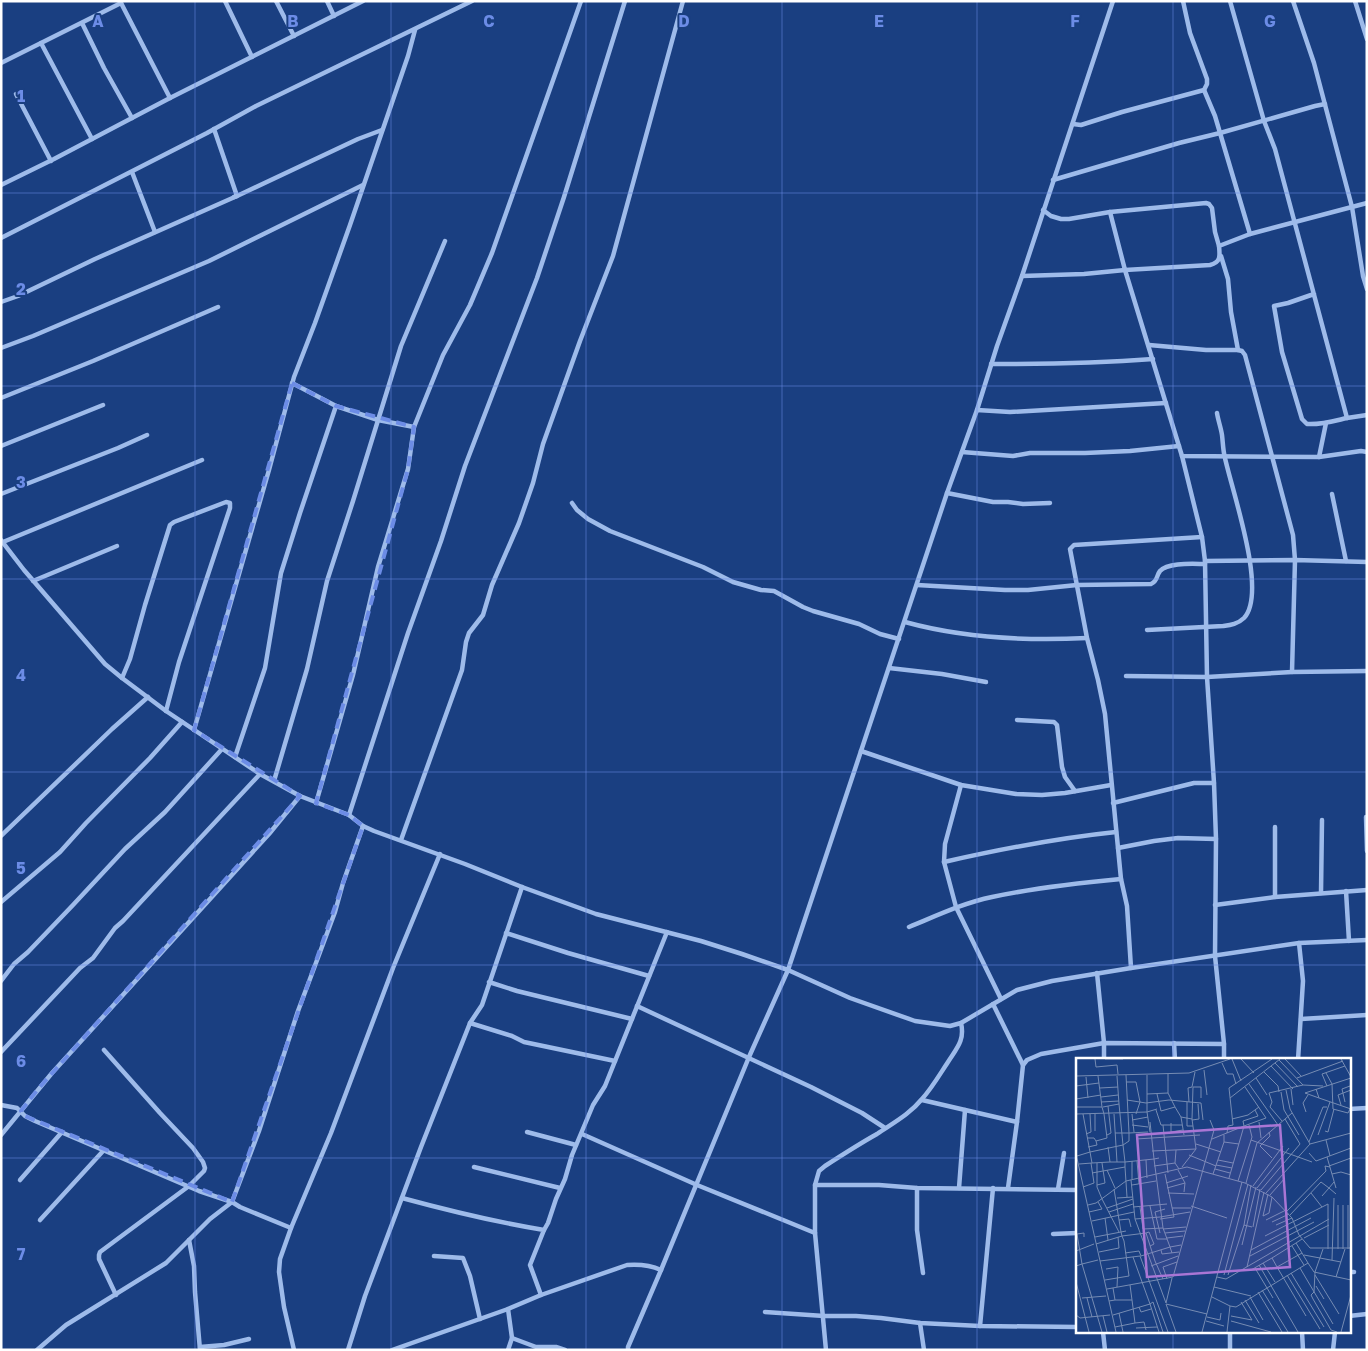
<svg xmlns="http://www.w3.org/2000/svg" width="1368" height="1351" font-family="'Golos Text',sans-serif">
  <rect width="100%" height="100%" fill="#1a3f81"/>
  <g fill="none" stroke-linecap="round" stroke-linejoin="round">
    <!-- street -->
    <g stroke="#9ebbea" stroke-width="4.5">
      <polyline points="225,1 252,57"/>
      <polyline points="276,1 294,36"/>
      <polyline points="327,1 334,16"/>
      <path d="M1230,1L1264,121L1275,149L1347,418C1334,421 1321,425 1307,424L1302,419L1282,352L1274,306L1288,303L1314,294"/>
      <polyline points="1293,1 1314,63 1352,207 1363,276 1367,289"/>
      <polyline points="1355,1 1367,39"/>
      <polyline points="121,3 170,98 363,1"/>
      <polyline points="82,23 104,68 132,118"/>
      <polyline points="41,43 92,139"/>
      <polyline points="1,63 121,3"/>
      <polyline points="1204,90 1215,116 1250,234"/>
      <polyline points="16,94 51,161"/>
      <polyline points="1073,124 1081,125 1122,112 1204,90 1207,84 1207,79 1190,33 1183,1"/>
      <polyline points="214,129 237,196 234,197"/>
      <polyline points="132,172 155,232"/>
      <polyline points="1053,180 1179,143 1220,133 1315,106 1325,104"/>
      <polyline points="1,185 54,159 170,98"/>
      <polyline points="1043,210 1051,216 1061,219 1069,219 1110,212 1206,203 1209,204 1212,208 1215,232 1219,246"/>
      <path d="M1110,212L1125,270L1210,265C1221,262 1220,256 1219,246L1250,234L1367,203"/>
      <polyline points="1,238 207,133 256,106 472,1"/>
      <polyline points="1221,256 1228,279 1231,312 1238,350"/>
      <polyline points="1022,276 1084,274 1125,270 1182,456 1319,457 1361,451 1367,452"/>
      <polyline points="1,302 18,296 95,259 237,196 358,139 382,130"/>
      <polyline points="1149,345 1206,350 1238,350 1242,351 1245,355 1293,535 1295,560 1292,672"/>
      <polyline points="1,348 33,336 209,261 363,185"/>
      <path d="M991,364C1046,364 1099,363 1153,359"/>
      <polyline points="1,398 93,361 218,307"/>
      <polyline points="977,410 1010,412 1166,403"/>
      <polyline points="1347,418 1367,415"/>
      <polyline points="414,427 443,355 470,305 492,253 581,1"/>
      <polyline points="1,446 103,405"/>
      <polyline points="962,452 1013,456 1030,453 1085,453 1130,451 1179,446"/>
      <polyline points="1182,456 1202,537 1205,561 1207,677 1214,783 1216,839 1215,956 1224,1044 1224,1060"/>
      <polyline points="1319,457 1326,423"/>
      <polyline points="947,493 993,502 1008,502 1023,504 1050,503"/>
      <polyline points="1,494 118,448 147,435"/>
      <polyline points="1332,494 1346,561"/>
      <polyline points="572,503 577,510 588,519 610,531 703,567 733,582 761,590 774,591 803,607 813,611 859,624 880,634 899,639"/>
      <polyline points="1,540 24,570 105,664 122,678 166,711 260,774 300,796 349,815 363,826 374,831 465,864 522,887 596,914 701,941 742,954 788,970 850,998 915,1021 950,1026 961,1023 1017,990 1052,981 1131,968 1299,943 1367,940"/>
      <polyline points="3,542 202,460"/>
      <polyline points="1205,561 1295,560 1367,562"/>
      <polyline points="33,581 117,546"/>
      <path d="M917,585L1005,590H1028L1077,585L1151,584C1158,581 1156,576 1160,571C1168,562 1194,564 1205,564"/>
      <path d="M905,622C963,638 1027,641 1087,638"/>
      <path d="M1147,630L1223,626C1230,625 1238,624 1244,618C1268,592 1232,491 1225,458C1223,451 1223,443 1222,435C1221,428 1218,420 1217,413"/>
      <polyline points="889,668 942,674 986,682"/>
      <polyline points="1126,676 1207,677 1292,672 1367,671"/>
      <polyline points="122,678 130,659 145,605 170,525 174,522 226,502 230,503 230,508 179,662 166,711"/>
      <polyline points="1017,720 1054,722 1057,725 1062,767 1065,777 1075,791"/>
      <polyline points="194,730 269,470 294,377 315,323 350,225 408,56 415,30"/>
      <polyline points="861,751 961,785 1016,794 1042,795 1065,793 1111,785"/>
      <polyline points="235,757 265,668 281,573 300,513 336,406 292,383"/>
      <polyline points="274,781 307,669 327,581 353,501 401,346 445,241"/>
      <polyline points="961,785 945,844 944,862 956,907 1001,999"/>
      <polyline points="316,803 353,675 378,567 408,469 414,427 378,420 336,406"/>
      <polyline points="1113,803 1194,783 1214,783"/>
      <polyline points="349,815 408,633 441,541 465,466 537,278 564,197 625,1"/>
      <polyline points="1366,817 1367,851"/>
      <polyline points="1,836 112,729 148,697"/>
      <polyline points="401,840 462,670 466,642 469,633 483,615 492,585 519,523 533,483 543,444 580,341 613,256 683,1"/>
      <polyline points="1118,848 1154,841 1178,838 1216,839"/>
      <path d="M944,862C1001,849 1058,838 1116,832"/>
      <polyline points="1346,891 1349,941"/>
      <polyline points="1321,893 1322,820"/>
      <polyline points="1275,897 1275,827"/>
      <polyline points="1,902 60,852 86,823 150,758 182,722"/>
      <polyline points="1215,905 1275,897 1367,890"/>
      <path d="M909,927C936,916 963,903 992,897C1034,888 1078,883 1121,879"/>
      <polyline points="506,933 568,953 649,976"/>
      <polyline points="1131,968 1127,906 1121,879 1105,714 1098,680 1087,638 1070,549 1074,545 1202,537"/>
      <polyline points="1097,973 1104,1043 1104,1060"/>
      <polyline points="1,981 14,964 28,952 73,905 125,849 165,812 222,749"/>
      <polyline points="489,982 517,991 632,1019"/>
      <polyline points="993,1004 1023,1065 1017,1122 1008,1188"/>
      <polyline points="637,1006 811,1087 862,1113 885,1128"/>
      <polyline points="1301,1019 1367,1015"/>
      <polyline points="470,1023 512,1036 524,1042 615,1061"/>
      <polyline points="1174,1043 1175,1060"/>
      <polyline points="104,1050 160,1113 193,1148 203,1162 205,1168 204,1171 189,1186 100,1252 99,1255 99,1259 116,1295"/>
      <polyline points="1,1052 80,968 93,958 115,928 123,921 260,774"/>
      <polyline points="1298,1060 1303,981 1299,943"/>
      <polyline points="1023,1065 1027,1060 1041,1054 1104,1043 1224,1044"/>
      <polyline points="922,1100 1017,1122"/>
      <polyline points="1,1105 17,1108 25,1116 35,1121 199,1191 232,1202 240,1207 291,1228"/>
      <polyline points="1349,1109 1367,1108"/>
      <polyline points="527,1132 576,1145"/>
      <polyline points="582,1134 697,1185 815,1233"/>
      <polyline points="1,1135 52,1073 269,834 300,796"/>
      <polyline points="474,1167 560,1188"/>
      <polyline points="20,1180 62,1132"/>
      <polyline points="815,1185 879,1185 917,1188 1077,1190"/>
      <polyline points="917,1188 917,1230 923,1273"/>
      <polyline points="959,1188 965,1110"/>
      <polyline points="1058,1189 1064,1153"/>
      <path d="M402,1198C450,1211 495,1222 544,1230L530,1265L541,1295"/>
      <polyline points="40,1220 104,1150"/>
      <polyline points="544,1230 548,1223 556,1199 565,1179 572,1155 593,1105 605,1086 667,932"/>
      <polyline points="1053,1234 1077,1233"/>
      <polyline points="189,1240 194,1266 195,1292 200,1350"/>
      <polyline points="434,1256 463,1258 470,1276 480,1319"/>
      <polyline points="1349,1272 1354,1272"/>
      <polyline points="765,1312 824,1316 856,1316 881,1318 920,1323 980,1326 1077,1327"/>
      <polyline points="1349,1316 1367,1314"/>
      <polyline points="920,1323 924,1350"/>
      <polyline points="980,1326 993,1188"/>
      <polyline points="1103,1332 1105,1350"/>
      <polyline points="1230,1332 1230,1350"/>
      <polyline points="1302,1332 1303,1350"/>
      <polyline points="512,1338 536,1347 556,1347 565,1350"/>
      <polyline points="200,1347 224,1345 249,1339"/>
      <polyline points="37,1350 66,1325 166,1263 210,1219 232,1202 259,1131 298,1011 335,912 343,883 363,826"/>
      <polyline points="294,1350 284,1307 279,1272 280,1259 291,1228 331,1133 393,968 440,854"/>
      <polyline points="348,1350 365,1296 421,1147 470,1023 482,1005 522,887"/>
      <path d="M392,1350L508,1309L541,1295L627,1265C640,1264 650,1265 661,1270"/>
      <polyline points="508,1350 512,1338 508,1309"/>
      <polyline points="628,1350 628,1347 661,1270 749,1057 788,970 947,493 977,410 997,346 1022,276 1113,1"/>
      <path d="M826,1350L815,1233V1185L819,1171L825,1166C842,1155 859,1144 877,1134C893,1123 910,1114 922,1099C932,1088 940,1074 948,1062C957,1048 965,1040 961,1023"/>
      <polyline points="1333,1350 1335,1332"/>
    </g>
  </g>
  <!-- marked area -->
  <path fill="none" stroke="#6c8ce6" stroke-width="4" stroke-dasharray="10 6" stroke-linejoin="round" d="M292,383L336,406L414,427L408,469L316,803L349,815L363,826L232,1202L25,1116L21,1111L38,1089L300,796L194,730Z"/>
  <!-- grid -->
  <path fill="none" stroke="#6c8ce6" stroke-width="1" stroke-opacity="0.55" d="M195,1V1350M391,1V1350M586,1V1350M782,1V1350M977,1V1350M1173,1V1060M1,193H1367M1,386H1367M1,579H1367M1,772H1367M1,965H1367M1,1158H1077M1349,1158H1367M1173,1332V1350"/>
  <!-- overview -->
  <g transform="translate(1076 1058)">
    <rect width="275" height="275" fill="#1a3f81"/>
    <path fill="none" stroke="#768cb3" stroke-width="1" d="M19,1L20,9L41,7L42,16M29,1H47M156,1L165,23M165,1L178,15M209,1L225,18M265,1L275,19M203,2L227,27M146,5L151,16H157L160,26M199,5L222,29M195,8L217,31M128,12L131,37M188,14L202,28L203,34M250,15L256,26L257,51L272,55L274,51M50,17L53,75L72,74M0,18L113,15L154,1M22,18L26,49M41,18L43,46M10,19L12,40M180,20L191,37M221,20L267,3M50,24H60L64,44L60,56M173,26L202,67M0,28L23,25M251,28L246,16L269,8M116,29L119,14M24,30L42,29M215,31L217,47M240,31L243,40L275,51M210,32L214,51L234,86M205,34L208,52L223,77M71,36L92,35V16M81,36L85,53L99,49L92,35M25,39L42,37M154,40L204,1M243,40L229,35L275,20M0,41L25,37M51,42L70,45L93,42M93,42L125,45L127,62M25,44L43,43M111,44V68H117M113,44L112,30L116,29M269,44L266,31L274,28M265,47L262,37L275,32M0,49H26L28,56M27,49L43,46L47,87M99,49L105,59L116,61L117,29H125V40M80,52L85,67H106M230,54L227,45L232,37M0,56L71,54V17M19,56V73M38,56L41,104M56,56L58,74M105,59L108,77M156,61L172,57L183,49M56,62L72,59M116,62L123,61L122,46M206,63L194,49L196,44L193,35L227,27L247,28M74,64L78,101L83,100M183,64L185,80M95,65V74L107,72M56,67L72,69M87,67L92,115M168,68L167,63L182,58L179,52M249,73L252,74L258,51M74,74L71,54L81,51M193,74L194,78L184,88L196,100M39,75H53V83L47,87M151,75L152,68L157,67L153,30L196,1M10,76L15,74L14,56M31,77L35,75L32,48M148,77V84L163,86M242,77L254,44M11,80H18L20,83L21,87L12,89M60,81L124,77M136,81L168,68M175,82L236,104M250,82L254,98M20,83L31,80L28,56M233,84L247,49H251M120,86L145,94M100,92L99,105L103,111M76,93L120,91M233,95L240,103L275,90M0,96L40,274M113,97L140,108M1,98L14,94L7,56M251,99L260,130M70,102L71,120M142,102L157,105M56,103V121M61,103L63,126M16,105L34,104L32,89M21,105V129L26,141M3,106L16,105L14,94L47,87L49,104L78,101L87,170M140,107L156,110M78,108L99,105M253,108L275,100M49,109L51,139M106,109L120,91L116,61M139,111L154,115M31,112L39,130M102,112L109,125L108,134M16,115L49,109V104H34M137,116L148,84M256,116L265,114L275,117M153,120L168,68L190,60L169,29M55,122L59,161L84,159M162,123L176,79L173,67M90,125L112,118M170,125L181,85L216,55M21,127L29,125L26,105M56,127L80,123M175,127L168,167L176,169M177,128L207,88M7,129L18,125L15,105M91,130L109,125M181,130L213,90M38,131L45,174L50,173M185,132L224,86L209,61M92,135L118,136M190,135L234,86L275,75M235,135L246,149M192,136L187,158L193,155L196,139M194,137L209,120M246,138L253,130L260,136M41,140L57,139M26,141L43,174M12,147L20,145L50,123L111,109L169,125L196,139L216,160L223,177L234,190H275M262,147V191M74,148L81,181H91M115,148L151,160M57,149L91,146M64,149L67,171L87,170L94,189L105,187M31,150L57,141M96,150H115M211,153L250,113L249,108L254,109M13,154L26,151L22,144M33,154L57,146M214,157L245,124L253,130L258,124M84,159L114,154M29,160L32,182M59,161L90,245M84,161L98,159L89,116M43,162L53,161L55,169M190,162L210,152M16,163L58,154M196,164L213,156M200,167L216,160M177,169L184,131M87,171L110,169M84,175L79,154L89,151M89,175L109,173M189,178L252,146V191M19,179L45,174L46,178L70,175M91,180L107,178M228,180L253,167M20,186L46,178L48,183L53,218L29,222M166,187L180,129M74,188L78,186L73,174L70,175L79,203L87,221M216,188L228,207M267,191V147M272,191V147M85,192L86,196L103,194M175,192L235,160M0,193L18,186M23,194L43,190L42,179M49,195L63,193L65,198M226,195L201,209L230,258M228,197L244,200M65,198L94,189L96,195M174,198L238,164M196,200L220,185M244,200L265,204M22,202L6,206L26,274M256,202L258,140M24,203L64,198L92,274M187,205L199,224M232,205L238,214L275,222M183,207L222,274M0,208L6,206L1,176L8,175V179M75,208L102,198M171,209L188,134M179,210L197,240M224,210L257,266M30,211L42,209L41,229M175,212L196,200L201,209M215,215L248,269M148,217L172,126M152,217L168,167M211,217L244,271M239,217L263,256M141,219L150,221L253,161M260,219L269,191M91,221L87,209L101,204M0,224L13,274M240,228L248,241M138,229L175,238M31,231L97,219L138,72L134,62M186,232L212,274M182,234L206,274M238,234L235,237L237,241L255,272L261,274M238,234L239,214L247,191M136,239L154,248L151,274M174,239L187,262M6,240L30,238M11,240L16,259M39,242H56L54,227M169,242L183,265M33,243L39,242L37,230M165,244L176,262M90,245L96,220M90,246L131,256M90,246L100,274M154,248L160,249L232,205L220,185L226,181M63,249L65,254L75,251M43,255L47,274M0,257L4,260L34,257M37,257L74,246L57,199M27,258L31,274M155,258L176,262M131,259L144,262L145,255M130,263L148,268M155,263L195,274M59,265L68,264L70,272M39,269L59,265L56,242M60,270L81,269M83,274L74,246L77,244L87,274M126,274L166,124M265,274L275,237"/>
    <path fill="#a976d5" fill-opacity="0.15" stroke="#a976d5" stroke-width="2.5" d="M204,67L214,209L71,219L61,77Z"/>
    <rect width="275" height="275" fill="none" stroke="#fff" stroke-width="2.5"/>
  </g>
  <g font-size="16" text-anchor="middle" font-weight="bold" fill="#6c8ce6" stroke="#1a3f81" stroke-width="4" stroke-linejoin="round" paint-order="stroke">
    <text x="98" y="27">A</text>
    <text x="293" y="27">B</text>
    <text x="489" y="27">C</text>
    <text x="684" y="27">D</text>
    <text x="879" y="27">E</text>
    <text x="1075" y="27">F</text>
    <text x="1270" y="27">G</text>
    <text x="21" y="102">1</text>
    <text x="21" y="295">2</text>
    <text x="21" y="488">3</text>
    <text x="21" y="681">4</text>
    <text x="21" y="874">5</text>
    <text x="21" y="1067">6</text>
    <text x="21" y="1260">7</text>
  </g>
  <!-- border -->
  <rect width="1368" height="1351" fill="none" stroke="#ffffff" stroke-width="5"/>
</svg>
